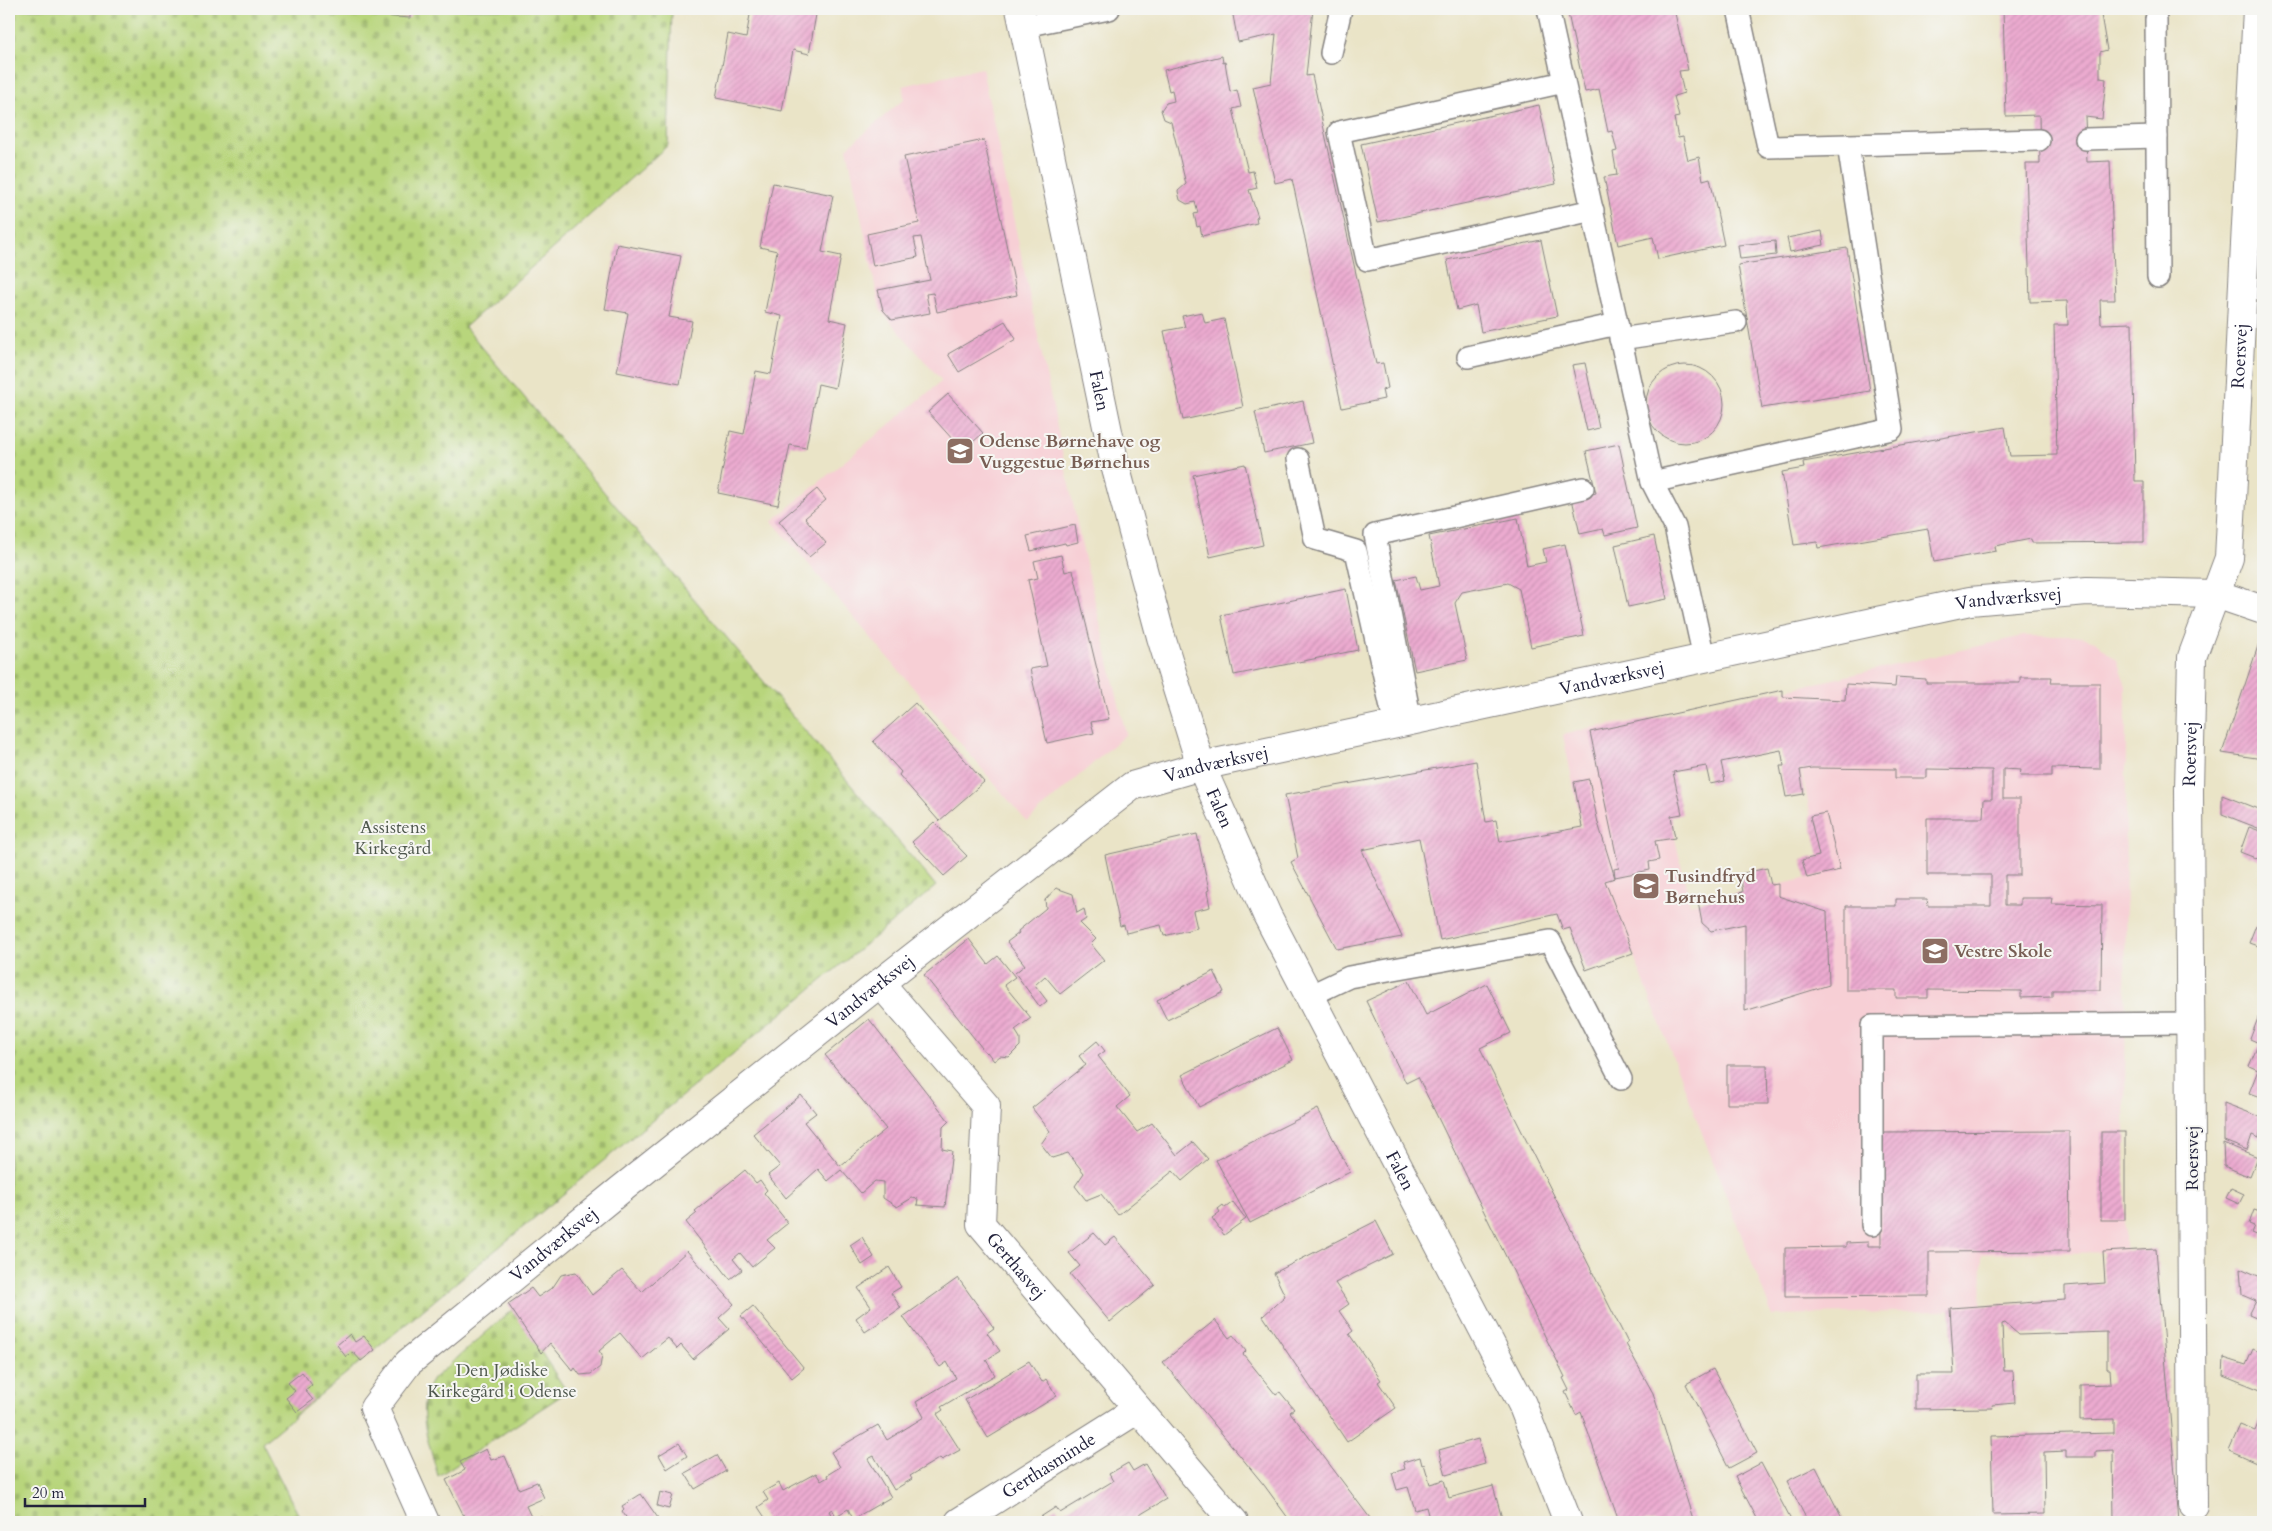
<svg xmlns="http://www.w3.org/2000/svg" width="2272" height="1531" font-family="Cardo,serif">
  <defs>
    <pattern id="cemetery-stones" width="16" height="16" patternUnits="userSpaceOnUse" patternTransform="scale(1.25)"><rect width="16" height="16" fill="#b8d57c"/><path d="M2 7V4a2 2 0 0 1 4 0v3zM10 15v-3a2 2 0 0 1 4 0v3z" fill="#9eb76c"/></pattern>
    <pattern id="building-hatch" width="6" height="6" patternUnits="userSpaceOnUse" patternTransform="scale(1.25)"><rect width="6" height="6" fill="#ecabd0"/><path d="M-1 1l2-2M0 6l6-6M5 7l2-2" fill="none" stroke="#ca93b4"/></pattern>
  </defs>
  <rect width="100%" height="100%" fill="#f6f6f2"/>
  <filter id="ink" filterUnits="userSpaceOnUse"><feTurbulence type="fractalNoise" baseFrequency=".02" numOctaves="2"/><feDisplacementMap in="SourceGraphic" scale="10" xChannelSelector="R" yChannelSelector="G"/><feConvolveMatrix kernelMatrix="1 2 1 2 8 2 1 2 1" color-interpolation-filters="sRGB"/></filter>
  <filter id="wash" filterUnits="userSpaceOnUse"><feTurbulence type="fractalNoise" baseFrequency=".0096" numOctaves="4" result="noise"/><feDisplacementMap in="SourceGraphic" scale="20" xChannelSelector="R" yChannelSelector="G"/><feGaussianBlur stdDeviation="1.12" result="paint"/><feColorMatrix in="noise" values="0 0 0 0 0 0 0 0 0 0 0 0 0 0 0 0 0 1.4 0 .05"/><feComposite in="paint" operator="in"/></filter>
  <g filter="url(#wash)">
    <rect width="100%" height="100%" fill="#eae4c7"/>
    <!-- built -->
    <g fill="#f7cfd5">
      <polygon points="982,68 1081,542 1126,734 1027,822 772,521 942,381 880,310 847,148 904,99 903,86"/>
      <polygon points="2023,636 2079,636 2095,641 2117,660 2126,686 2125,1252 1982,1254 1981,1310 1772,1315 1605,881 1582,827 1563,735 1589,728 1648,719 1690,904 1823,875 1785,690"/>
    </g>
    <!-- cemetery -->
    <g fill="url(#cemetery-stones)" stroke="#6d7c5c">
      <polygon points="9,9 672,9 668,145 465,327 936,886 262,1443 302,1522 9,1521"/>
      <path d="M513,1309L567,1392L438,1476C430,1445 413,1408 433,1379Z"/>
    </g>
    <g id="blocks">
      <!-- building -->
      <g fill="url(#building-hatch)">
        <polygon points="369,9 410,9 410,18 368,15"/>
        <polygon points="751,9 817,9 809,54 793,50 782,111 716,98 728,34 746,38"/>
        <polygon points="1240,9 1313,9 1306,76 1312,75 1376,364 1383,363 1388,388 1382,390 1384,399 1342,408 1292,179 1275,183 1253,87 1271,83 1276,34 1238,42 1232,10"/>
        <polygon points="1567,9 1674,9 1688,70 1679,71 1684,93 1674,96 1679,117 1674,118 1678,138 1683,137 1688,160 1699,157 1703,180 1710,178 1724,245 1658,259 1653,237 1618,245 1604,177 1617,175 1613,152 1617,151 1612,131 1608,132 1599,89 1585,92"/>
        <polygon points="2003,9 2100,9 2107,50 2100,52 2100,78 2106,79 2102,119 2085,117 2087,162 2110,161 2115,300 2100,300 2101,324 2132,323 2135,481 2144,481 2144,542 2032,543 2031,539 1995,546 1996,551 1934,562 1928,529 1818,548 1817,542 1794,545 1782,472 1804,468 1803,462 2005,427 2010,456 2057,455 2054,325 2068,325 2067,301 2030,302 2026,164 2040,164 2039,115 2006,116"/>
        <polygon points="1222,56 1223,63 1225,62 1230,92 1237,90 1241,107 1233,109 1248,172 1253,171 1257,188 1249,190 1258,217 1256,218 1257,223 1202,236 1200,226 1197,227 1194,214 1198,213 1195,202 1187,204 1180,200 1178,191 1186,184 1171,122 1164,119 1161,110 1166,103 1174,101 1172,90 1169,91 1164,70"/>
        <polygon points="1539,105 1556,184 1378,222 1361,144"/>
        <polygon points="984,140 1017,295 937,312 933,293 926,294 930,313 892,320 883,310 878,290 930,280 921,237 914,238 918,257 873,266 867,234 919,223 904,157"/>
        <polygon points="773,183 833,195 822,252 841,256 829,319 847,323 835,388 818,384 806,448 790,445 778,505 718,493 730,431 744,434 756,371 771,374 782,316 765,312 777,251 760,247"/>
        <polygon points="1822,231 1824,245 1790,252 1787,238"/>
        <polygon points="1541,240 1557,316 1481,332 1476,305 1457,310 1447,260"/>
        <polygon points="1775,241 1776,255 1740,259 1738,245"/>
        <polygon points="617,244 681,256 669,317 692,321 680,384 617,372 628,313 605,309"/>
        <polygon points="1847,248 1870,391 1762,408 1738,265"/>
        <polygon points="1202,312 1205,323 1224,319 1243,407 1183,420 1164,331 1185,327 1182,316"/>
        <polygon points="1005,321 1016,339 959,372 948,354"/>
        <polygon points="1585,363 1599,428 1587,431 1572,365"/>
        <circle cx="1685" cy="404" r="39"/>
        <polygon points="948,394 983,433 963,451 928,412"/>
        <polygon points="1303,401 1312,443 1264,453 1255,412"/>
        <polygon points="1619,444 1637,528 1605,535 1603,529 1580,534 1572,499 1596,493 1586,451"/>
        <polygon points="1245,464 1263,545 1210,557 1193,475"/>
        <polygon points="817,489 826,500 805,518 826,543 809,557 779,521"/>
        <polygon points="1518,518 1527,566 1546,562 1543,549 1565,544 1584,636 1531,647 1519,589 1508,583 1462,592 1455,603 1467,660 1415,671 1396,580 1416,576 1420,590 1439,586 1429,536"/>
        <polygon points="1075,525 1078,542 1066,545 1065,543 1031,551 1027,536"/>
        <polygon points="1654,536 1667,599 1628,607 1615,545"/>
        <polygon points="1061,555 1065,572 1073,570 1109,719 1091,722 1094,733 1047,743 1030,669 1047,666 1028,580 1038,578 1034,561"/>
        <polygon points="1346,589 1358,650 1234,675 1221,615"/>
        <polygon points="2260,640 2263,641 2263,759 2222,753"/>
        <polygon points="1896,677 1926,679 1926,683 2020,683 2020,677 2052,677 2051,683 2100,683 2100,769 2052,768 2052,776 2020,776 2021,770 2003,769 2003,799 2020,799 2020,875 2005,875 2005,905 2020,905 2020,898 2052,898 2051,904 2102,905 2101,990 2052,990 2052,997 2021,998 2021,991 1928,990 1928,998 1896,998 1896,990 1846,990 1846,906 1896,906 1896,899 1927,899 1928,906 1991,906 1991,875 1927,875 1927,818 1983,818 1984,799 1992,799 1992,770 1927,769 1927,778 1895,778 1895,769 1812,768 1800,770 1804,794 1786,797 1780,766 1784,766 1781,750 1721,762 1725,781 1710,784 1706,766 1673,772 1682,814 1671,816 1675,838 1655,841 1659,860 1649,862 1650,870 1615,877 1614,869 1619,868 1590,732 1783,690 1783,697 1845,700 1846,684 1895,687"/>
        <polygon points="915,703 984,782 939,821 899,775 901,772 873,741"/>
        <polygon points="1476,761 1486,822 1496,820 1500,842 1582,827 1574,782 1589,779 1598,823 1615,878 1605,881 1633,953 1586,970 1570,928 1563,930 1557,914 1440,940 1419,838 1362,850 1402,937 1337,949 1291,862 1298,858 1285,795"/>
        <polygon points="2222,795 2263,811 2263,830 2222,814"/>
        <polygon points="1826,813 1840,870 1807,878 1802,860 1819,856 1810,816"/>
        <polygon points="934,822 967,856 944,876 912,842"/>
        <polygon points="2249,827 2263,832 2263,861 2240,852"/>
        <polygon points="1197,834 1209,890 1207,891 1210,907 1193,911 1197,928 1164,936 1161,925 1126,933 1124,925 1120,926 1105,855"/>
        <polygon points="1767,868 1771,885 1778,884 1778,896 1827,912 1829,985 1745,1011 1745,924 1711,931 1702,923 1698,902 1743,892 1740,874"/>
        <polygon points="1056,888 1073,894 1077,913 1084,909 1086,919 1080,923 1096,939 1091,944 1104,960 1060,994 1045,976 1035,985 1047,1001 1040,1007 1015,973 1025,965 1007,942 1019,933 1018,931 1046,908 1045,900"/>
        <polygon points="2256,925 2263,927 2263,948 2249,943"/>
        <polygon points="969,939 988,964 998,956 1015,977 1004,985 1031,1018 1015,1030 1020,1038 1020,1046 1009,1057 1000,1056 994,1061 987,1052 986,1053 924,975"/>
        <polygon points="1214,971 1224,992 1167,1020 1157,1000"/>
        <polygon points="1409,981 1426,1015 1487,984 1511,1033 1480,1048 1628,1343 1626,1344 1653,1393 1694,1522 1619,1522 1581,1412 1576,1415 1565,1392 1569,1390 1563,1378 1565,1377 1418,1077 1406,1083 1366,1001"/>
        <polygon points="2260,1013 2263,1015 2263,1098 2249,1093 2258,1070 2249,1066 2259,1043 2250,1039"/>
        <polygon points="869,1019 949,1121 943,1127 942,1149 952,1151 945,1207 917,1205 918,1199 912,1198 897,1207 883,1198 883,1182 875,1181 861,1193 841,1170 828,1181 818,1169 786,1198 768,1175 780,1166 753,1134 801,1095 816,1113 804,1122 840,1166 886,1129 825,1055"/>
        <polygon points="1277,1028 1293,1060 1199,1107 1182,1075"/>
        <polygon points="1097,1041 1105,1051 1098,1056 1130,1096 1117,1107 1137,1132 1152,1123 1177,1155 1193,1142 1208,1159 1182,1181 1173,1171 1118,1215 1101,1194 1086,1200 1075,1186 1084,1173 1068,1153 1052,1158 1041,1144 1050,1131 1032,1108 1086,1065 1079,1056"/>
        <polygon points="1727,1065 1767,1065 1768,1104 1727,1104"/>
        <polygon points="2224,1103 2263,1118 2259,1138 2252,1135 2247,1150 2224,1141"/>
        <polygon points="1318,1109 1350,1172 1250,1223 1216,1160"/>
        <polygon points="2069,1131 2070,1251 1929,1252 1929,1296 1785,1297 1785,1248 1846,1247 1846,1243 1868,1242 1868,1246 1881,1246 1880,1132"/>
        <rect x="2101" y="1132" width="24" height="88"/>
        <polygon points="2223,1143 2258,1157 2250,1177 2224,1166"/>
        <polygon points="745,1170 756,1183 760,1180 767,1190 764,1193 788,1223 767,1240 775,1248 752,1267 740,1253 733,1259 742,1270 730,1279 686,1222 697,1213 695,1211"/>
        <polygon points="2231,1188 2244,1194 2239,1204 2226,1198"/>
        <polygon points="1233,1202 1246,1219 1224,1235 1212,1218 1220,1212 1218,1209 1223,1205 1225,1208"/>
        <polygon points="2263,1206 2263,1238 2251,1233 2254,1226 2249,1224 2254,1210 2260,1212"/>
        <polygon points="1376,1221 1393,1254 1335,1283 1349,1304 1339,1311 1353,1331 1349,1334 1381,1380 1378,1382 1396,1408 1347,1442 1263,1316 1285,1296 1274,1273"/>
        <polygon points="1094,1233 1105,1245 1115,1237 1155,1285 1110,1322 1070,1274 1080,1266 1069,1253"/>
        <polygon points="862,1237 874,1257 862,1265 850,1245"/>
        <polygon points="2156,1249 2179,1522 2114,1522 2113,1450 2096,1451 2096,1457 2066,1457 2066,1451 2044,1452 2045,1514 1993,1515 1991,1436 2114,1433 2114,1419 2080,1420 2080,1385 2111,1384 2110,1369 2107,1369 2107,1332 2019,1335 2005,1323 2002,1324 2004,1371 2013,1371 2015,1403 1992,1405 1993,1408 1916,1409 1916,1374 1954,1374 1950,1308 2065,1300 2065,1286 2105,1283 2103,1252"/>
        <polygon points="687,1251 734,1304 719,1318 729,1329 693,1359 681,1345 677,1349 668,1338 642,1359 620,1333 599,1351 602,1355 600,1367 591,1374 580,1375 575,1368 573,1371 550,1343 541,1353 508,1304 531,1288 538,1297 553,1287 561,1275 576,1272 592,1295 622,1270 642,1292"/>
        <polygon points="889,1267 901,1287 891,1293 901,1308 865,1332 856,1318 871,1307 858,1288"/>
        <polygon points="2240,1268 2263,1278 2263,1321 2249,1315 2256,1301 2242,1295"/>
        <polygon points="958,1278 994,1328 987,1333 1000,1351 986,1360 995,1375 941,1407 943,1410 937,1414 960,1450 942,1460 940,1458 910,1476 912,1479 894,1490 874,1456 868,1459 891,1497 853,1519 848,1509 836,1516 832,1509 829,1511 835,1522 760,1522 766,1519 758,1507 768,1500 763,1492 779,1483 783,1491 816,1473 821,1481 828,1477 827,1475 840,1467 831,1452 878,1425 887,1440 924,1417 916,1402 956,1378 947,1362 940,1367 903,1317"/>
        <polygon points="753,1306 804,1368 792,1378 741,1316"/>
        <polygon points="1215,1320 1229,1338 1233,1335 1246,1351 1243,1354 1276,1395 1280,1392 1294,1409 1290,1412 1373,1522 1291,1522 1264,1485 1163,1362"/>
        <polygon points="350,1334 355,1342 364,1336 375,1350 361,1361 353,1352 346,1357 337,1345"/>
        <polygon points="2263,1343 2263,1391 2223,1375 2224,1358 2246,1365 2253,1349 2259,1352"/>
        <polygon points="1029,1361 1042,1382 1046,1379 1057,1396 988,1438 965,1400"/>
        <polygon points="1713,1369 1757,1453 1729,1468 1686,1384"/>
        <polygon points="302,1372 312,1385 305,1390 313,1400 297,1412 286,1398 295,1391 288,1383"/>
        <polygon points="2263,1411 2263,1465 2229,1450 2240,1425 2255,1431"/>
        <polygon points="1478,1439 1485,1464 1446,1475 1439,1450"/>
        <polygon points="679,1443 687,1456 667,1469 659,1455"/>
        <polygon points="486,1449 491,1460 505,1456 519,1489 537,1482 544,1498 526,1506 532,1519 541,1516 543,1522 467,1522 446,1480 465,1470 460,1462"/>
        <polygon points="717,1455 726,1471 695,1489 685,1473"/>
        <polygon points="1420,1457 1422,1465 1424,1464 1430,1484 1444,1480 1449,1498 1493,1486 1503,1522 1430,1522 1426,1507 1415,1510 1408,1487 1397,1490 1392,1473 1405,1469 1403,1462"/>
        <polygon points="1128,1463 1133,1471 1145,1464 1166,1499 1128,1522 1041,1522 1039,1518 1056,1507 1060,1513 1113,1481 1109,1474"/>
        <polygon points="1761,1463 1792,1522 1759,1522 1735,1477"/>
        <polygon points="1816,1467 1844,1522 1808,1522 1787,1481"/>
        <polygon points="660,1492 673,1495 669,1509 657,1506"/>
        <polygon points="641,1494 658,1518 651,1522 629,1522 622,1511 624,1509 622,1506"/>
      </g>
    </g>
  </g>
  <g filter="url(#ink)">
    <use href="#blocks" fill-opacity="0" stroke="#868381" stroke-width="1"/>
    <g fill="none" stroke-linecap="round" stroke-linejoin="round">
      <defs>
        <g id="lane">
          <polyline points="1548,9 1652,482 1675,527 1704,658"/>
          <polyline points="1738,9 1768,147 2039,140"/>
          <polyline points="2156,19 2158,277"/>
          <polyline points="1024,26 1109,9"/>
          <polyline points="1331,53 1341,9"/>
          <polyline points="1564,82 1339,132 1367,260 1593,210"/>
          <polyline points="2086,139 2157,137"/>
          <polyline points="1620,339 1736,322"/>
          <polyline points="1468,357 1617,324"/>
          <polyline points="1298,459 1315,539 1356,551 1395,725"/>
          <polyline points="1652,482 1892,429 1848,145"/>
          <polyline points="1411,722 1375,535 1583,488"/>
          <polyline points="1309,996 1349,977 1550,941 1621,1079"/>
          <polyline points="1872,1225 1872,1026 2190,1023"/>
        </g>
        <g id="street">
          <path id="s1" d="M1020,9L1115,465L1161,637L1201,766L1267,915L1522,1404L1568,1522"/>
          <path id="s2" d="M880,983L986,1106L981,1224L1234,1522"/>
          <path id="s3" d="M2193,1505L2189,789L2192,657L2229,558L2257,9"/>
          <path id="s4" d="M425,1522L374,1408L408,1363L619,1191L880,983L1132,786L1201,766L1970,601L2087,591L2216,594L2263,610"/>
          <path id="s5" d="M959,1522L1138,1409"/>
        </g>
      </defs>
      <!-- lane casing -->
      <use href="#lane" stroke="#868381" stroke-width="24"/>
      <!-- street casing -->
      <use href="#street" stroke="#868381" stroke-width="30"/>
      <!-- lane -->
      <use href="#lane" stroke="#fff" stroke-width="21"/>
      <!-- street -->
      <use href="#street" stroke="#fff" stroke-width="28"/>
    </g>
  </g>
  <!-- icons -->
  <defs>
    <symbol id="school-square" viewBox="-11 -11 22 22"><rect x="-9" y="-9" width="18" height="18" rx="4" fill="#8d6e63" stroke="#f6f6f2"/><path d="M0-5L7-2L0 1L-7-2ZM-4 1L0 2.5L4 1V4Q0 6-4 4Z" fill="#fff"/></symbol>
  </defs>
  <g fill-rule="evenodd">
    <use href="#school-square" x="944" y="435" width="32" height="32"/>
    <use href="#school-square" x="1630" y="870" width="32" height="32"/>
    <use href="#school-square" x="1919" y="935" width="32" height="32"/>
  </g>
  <g text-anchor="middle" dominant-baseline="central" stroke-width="4" stroke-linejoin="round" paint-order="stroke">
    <!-- street labels -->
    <g font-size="18" fill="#22223b" stroke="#f6f6f2">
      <text stroke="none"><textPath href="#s3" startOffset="1156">Roersvej</textPath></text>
      <text stroke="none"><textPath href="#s1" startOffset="390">Falen</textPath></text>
      <text stroke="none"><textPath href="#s4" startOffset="2004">Vandværksvej</textPath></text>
      <text stroke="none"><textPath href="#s4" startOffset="1599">Vandværksvej</textPath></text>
      <text stroke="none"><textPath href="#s3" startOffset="751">Roersvej</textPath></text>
      <text stroke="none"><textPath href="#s4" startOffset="1194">Vandværksvej</textPath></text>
      <text stroke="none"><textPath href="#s1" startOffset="825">Falen</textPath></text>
      <text stroke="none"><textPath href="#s4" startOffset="774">Vandværksvej</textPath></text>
      <text transform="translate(2192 1158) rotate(-90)">Roersvej</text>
      <text stroke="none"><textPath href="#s1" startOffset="1230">Falen</textPath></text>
      <text stroke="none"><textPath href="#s4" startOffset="369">Vandværksvej</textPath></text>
      <text stroke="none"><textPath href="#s2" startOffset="335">Gerthasvej</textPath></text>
      <text stroke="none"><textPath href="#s5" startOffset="106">Gerthasminde</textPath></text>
    </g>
    <!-- education labels -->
    <g font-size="18" font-weight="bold" fill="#785e54" stroke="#f6f6f2" text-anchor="start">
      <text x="979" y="441">Odense Børnehave og<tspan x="979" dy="21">Vuggestue Børnehus</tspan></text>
      <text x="1665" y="876">Tusindfryd<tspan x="1665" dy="21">Børnehus</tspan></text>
      <text x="1954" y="951">Vestre Skole</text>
    </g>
    <!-- park labels -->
    <g font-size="18" fill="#4f584e" stroke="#f6f6f2">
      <text x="393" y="827">Assistens<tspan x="393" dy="21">Kirkegård</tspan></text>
      <text x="502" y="1370">Den Jødiske<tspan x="502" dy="21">Kirkegård i Odense</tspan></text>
    </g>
  </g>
  <!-- margin -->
  <rect width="2272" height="1531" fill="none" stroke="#f6f6f2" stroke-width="30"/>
  <!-- scale -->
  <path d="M25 1498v8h120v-8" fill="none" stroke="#22223b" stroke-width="2.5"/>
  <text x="32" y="1498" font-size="15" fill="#22223b" stroke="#f6f6f2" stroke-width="4" paint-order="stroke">20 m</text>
</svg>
